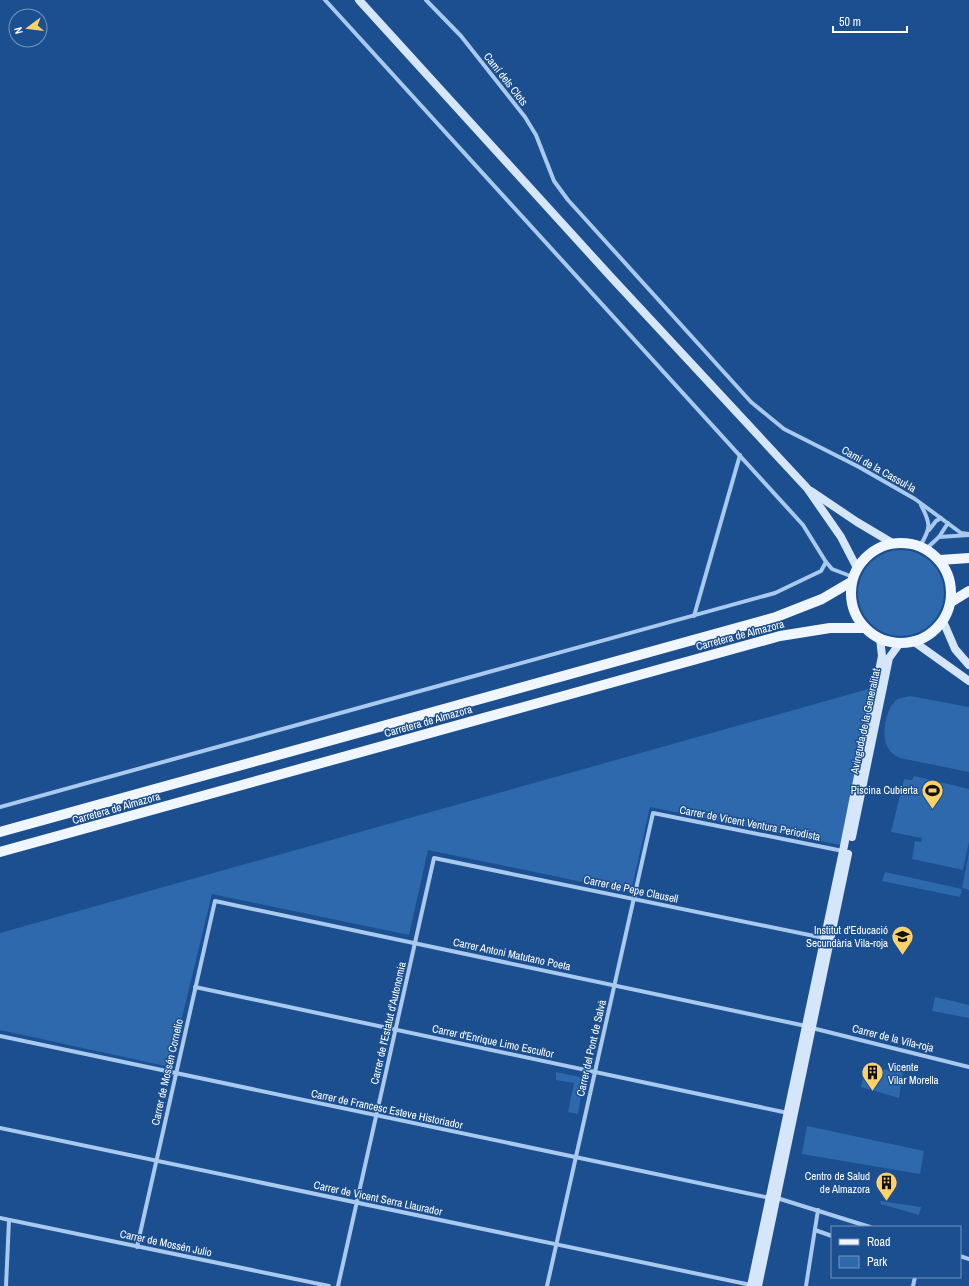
<svg xmlns="http://www.w3.org/2000/svg" width="969" height="1286" font-family="'Archivo Narrow',sans-serif">
  <rect width="100%" height="100%" fill="#1b4f8f"/>
  <!-- green -->
  <g fill="#2e69ad">
    <circle cx="901" cy="593" r="43"/>
    <polygon points="872,688 841,845 650,807 631,892 428,850 409,935 212,894 170,1067 0,1030 0,933"/>
    <path d="M910,696L969,707V772L900,758C894,755 890,752 887,746C881,734 886,706 898,699C901,698 906,697 910,696Z"/>
    <polygon points="914,776 969,789 969,841 963,870 912,859 915,841 921,842 922,838 891,832 904,779 912,780"/>
    <polygon points="969,853 969,890 962,888"/>
    <polygon points="885,872 962,889 960,897 882,881"/>
    <polygon points="935,997 969,1005 969,1018 932,1011"/>
    <polygon points="865,1067 903,1072 899,1098 861,1087"/>
    <polygon points="556,1072 584,1078 578,1114 568,1112 574,1083 556,1080"/>
    <polygon points="807,1126 924,1151 920,1174 802,1154"/>
    <polygon points="880,1201 921,1207 919,1215 881,1204"/>
  </g>
  <g fill="none" stroke-linecap="round" stroke-linejoin="round">
    <!-- street -->
    <g stroke="#a9c9ee" stroke-width="4">
      <polyline points="325,0 803,525 826,562 832,569 853,577"/>
      <polyline points="426,0 461,36 525,117 536,135 554,181 568,200 751,402 784,429 859,467 915,499 961,533 969,534"/>
      <polyline points="929,530 936,521 941,518"/>
      <polyline points="939,537 969,535"/>
      <path d="M920,546C931,528 931,524 921,505"/>
      <polyline points="926,549 939,537 948,523"/>
      <polyline points="694,616 740,455"/>
      <polyline points="0,807 775,593 821,571 826,562"/>
      <polyline points="195,987 788,1113"/>
      <polyline points="812,1028 969,1067"/>
      <polyline points="0,1036 770,1198"/>
      <polyline points="0,1128 751,1285"/>
      <polyline points="777,1198 870,1227"/>
      <polyline points="0,1218 329,1286"/>
      <polyline points="815,1230 832,1236"/>
      <polyline points="137,1247 215,901 806,1026"/>
      <polyline points="960,1256 969,1259"/>
      <polyline points="6,1286 9,1220"/>
      <polyline points="338,1286 434,858 824,938"/>
      <polyline points="547,1286 653,813 843,851"/>
      <polyline points="806,1286 818,1210"/>
      <polyline points="913,1286 915,1277"/>
    </g>
    <!-- secondary -->
    <g stroke="#d6e6fa" stroke-width="8">
      <polyline points="359,0 611,277 807,488 841,537 857,568"/>
      <polyline points="811,491 857,522 894,544"/>
      <polyline points="943,621 955,649 969,665"/>
      <polyline points="913,641 969,681"/>
      <polyline points="852,837 889,658 900,643"/>
      <polyline points="751,1286 843,851 882,656 880,638"/>
      <polyline points="758,1286 848,854"/>
    </g>
    <!-- primary -->
    <g stroke="#f0f6ff" stroke-width="10">
      <circle cx="901" cy="593" r="50"/>
      <polyline points="940,560 969,558"/>
      <polyline points="951,602 969,591"/>
      <polyline points="0,832 776,617 822,599 851,582"/>
      <polyline points="0,852 780,636 830,628 865,628"/>
    </g>
  </g>
  <!-- icons -->
  <defs>
    <symbol id="stadium-pin" viewBox="-11 -11 22 30"><path d="M0 17L-7.5 6A9.5 9.5 0 1 1 7.5 6Z" fill="#ffd166" stroke="#1b4f8f"/><path d="M0-5a6.5 5 0 1 0 0 10a6.5 5 0 1 0 0-10ZM-3.5-1.8h7v3.6h-7Z" fill="#111"/></symbol>
    <symbol id="school-pin" viewBox="-11 -11 22 30"><path d="M0 17L-7.5 6A9.5 9.5 0 1 1 7.5 6Z" fill="#ffd166" stroke="#1b4f8f"/><path d="M0-5L7-2L0 1L-7-2ZM-4 1L0 2.5L4 1V4Q0 6-4 4Z" fill="#111"/></symbol>
    <symbol id="building-pin" viewBox="-11 -11 22 30"><path d="M0 17L-7.5 6A9.5 9.5 0 1 1 7.5 6Z" fill="#ffd166" stroke="#1b4f8f"/><path d="M-4-6H4V6H1V3H-1V6H-4ZM-2.5-4.3h1.7v1.8h-1.7ZM.8-4.3h1.7v1.8H.8ZM-2.5-1h1.7V.8h-1.7ZM.8-1h1.7V.8H.8Z" fill="#111"/></symbol>
  </defs>
  <g fill-rule="evenodd">
    <use href="#stadium-pin" x="920" y="778" width="25" height="34"/>
    <use href="#school-pin" x="890" y="924" width="25" height="34"/>
    <use href="#building-pin" x="860" y="1060" width="25" height="34"/>
    <use href="#building-pin" x="874" y="1170" width="25" height="34"/>
  </g>
  <g text-anchor="middle" dominant-baseline="central" stroke-width="3" stroke-linejoin="round" paint-order="stroke">
    <!-- street labels -->
    <g font-size="11" fill="#fff" stroke="#1b4f8f">
      <text transform="translate(506 79) rotate(52)">Camí dels Clots</text>
      <text transform="translate(879 469) rotate(29)">Camí de la Cassul·la</text>
      <text transform="translate(740 635) rotate(-15)">Carretera de Almazora</text>
      <text transform="translate(428 721) rotate(-16)">Carretera de Almazora</text>
      <text transform="translate(865 721) rotate(-78)">Avinguda de la Generalitat</text>
      <text transform="translate(116 808) rotate(-16)">Carretera de Almazora</text>
      <text transform="translate(750 823) rotate(11)">Carrer de Vicent Ventura Periodista</text>
      <text transform="translate(631 889) rotate(12)">Carrer de Pepe Clausell</text>
      <text transform="translate(512 954) rotate(12)">Carrer Antoni Matutano Poeta</text>
      <text transform="translate(388 1023) rotate(-77)">Carrer de l'Estatut d'Autonomia</text>
      <text transform="translate(893 1038) rotate(14)">Carrer de la Vila-roja</text>
      <text transform="translate(493 1041) rotate(12)">Carrer d'Enrique Limo Escultor</text>
      <text transform="translate(591 1048) rotate(-77)">Carrer del Pont de Salvà</text>
      <text transform="translate(167 1072) rotate(-77)">Carrer de Mossén Cornelio</text>
      <text transform="translate(387 1109) rotate(12)">Carrer de Francesc Esteve Historiador</text>
      <text transform="translate(378 1198) rotate(12)">Carrer de Vicent Serra Llaurador</text>
      <text transform="translate(166 1243) rotate(12)">Carrer de Mossén Julio</text>
    </g>
    <!-- poi labels -->
    <g font-size="11" fill="#fff" stroke="#1b4f8f" text-anchor="end">
      <text x="918" y="790">Piscina Cubierta</text>
      <text x="888" y="930">Institut d'Educació<tspan x="888" dy="13">Secundària Vila-roja</tspan></text>
      <text x="888" y="1067" text-anchor="start">Vicente<tspan x="888" dy="13">Vilar Morella</tspan></text>
      <text x="870" y="1176">Centro de Salud<tspan x="870" dy="13">de Almazora</tspan></text>
    </g>
  </g>
  <!-- legend -->
  <rect x="831" y="1226" width="130" height="52" fill="#1b4f8f" stroke="#7695bc"/>
  <rect x="839" y="1239" width="20" height="6" fill="#f0f6ff" stroke="#7695bc"/>
  <text x="867" y="1246" font-size="12" fill="#ffffff">Road</text>
  <rect x="839" y="1256" width="20" height="12" fill="#2e69ad" stroke="#7695bc"/>
  <text x="867" y="1266" font-size="12" fill="#ffffff">Park</text>
  <!-- north arrow -->
  <g transform="translate(28 28) rotate(255)"><circle r="19" fill="#1b4f8f" stroke="#7695bc"/>
  <path d="M0-3L7 15L0 10L-7 15Z" fill="#ffd166"/>
  <text y="-6" font-size="11" font-weight="bold" text-anchor="middle" fill="#ffffff">N</text>
  </g>
  <!-- scale -->
  <path d="M833 26v6h74v-6" fill="none" stroke="#ffffff" stroke-width="2"/>
  <text x="839" y="26" font-size="12" fill="#ffffff" stroke="#1b4f8f" stroke-width="3" paint-order="stroke">50 m</text>
</svg>
